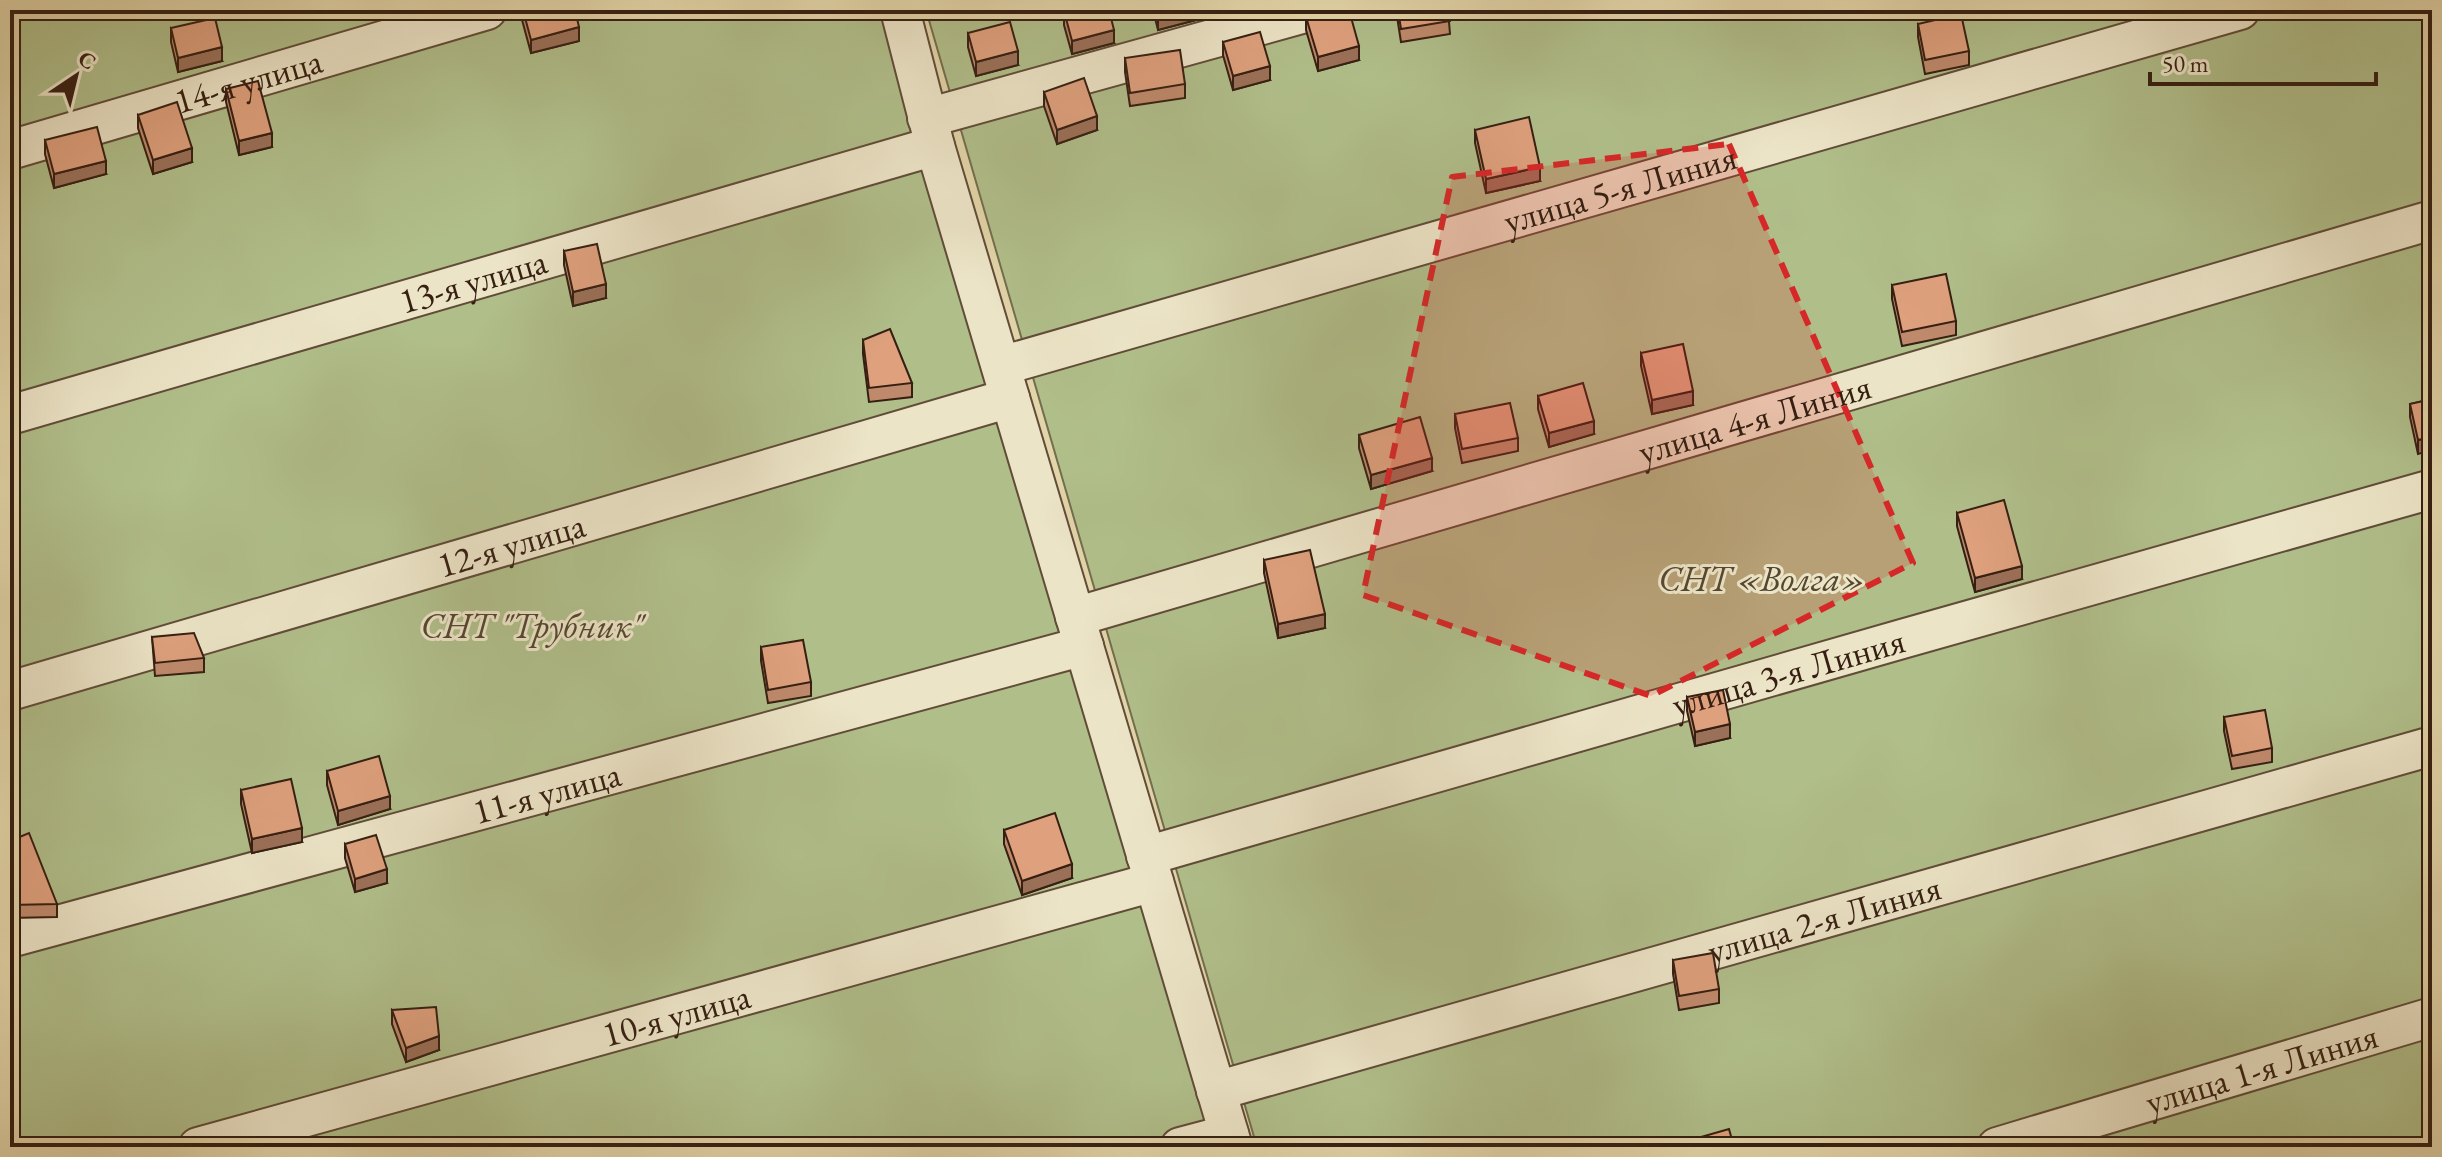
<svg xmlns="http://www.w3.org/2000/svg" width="2442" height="1157" font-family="'EB Garamond',serif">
  <rect width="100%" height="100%" fill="#e2d5a9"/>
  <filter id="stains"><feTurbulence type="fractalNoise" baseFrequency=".0025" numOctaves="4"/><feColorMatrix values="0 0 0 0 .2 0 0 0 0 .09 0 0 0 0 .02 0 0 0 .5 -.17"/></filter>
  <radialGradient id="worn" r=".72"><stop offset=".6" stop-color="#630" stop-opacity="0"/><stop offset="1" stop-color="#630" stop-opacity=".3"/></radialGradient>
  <!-- green -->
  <g fill="#b0be8a" stroke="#736e4e" stroke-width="2">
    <polygon points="10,10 896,10 1227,1147 10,1147"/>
    <polygon points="926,10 2432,10 2432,1147 1257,1147"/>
  </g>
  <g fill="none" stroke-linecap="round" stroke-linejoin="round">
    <defs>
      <g id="minor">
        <polyline points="900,10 935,146 1233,1147"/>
        <polyline points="927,118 1316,10"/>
        <path id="s1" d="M10,150L487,10"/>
        <path id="s2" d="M1001,366L2240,10"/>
        <path id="s3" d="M10,415L935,146"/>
        <path id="s4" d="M1075,617L2432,220"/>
        <path id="s5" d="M10,691L1010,398"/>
        <path id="s6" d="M1146,856L1902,639L2432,489"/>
        <path id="s7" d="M10,938L1084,646"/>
        <path id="s8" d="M1216,1091L2432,746"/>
        <path id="s9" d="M198,1147L1154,882"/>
        <polyline points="1180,1147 1229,1134"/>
        <path id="s10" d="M1997,1147L2432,1017"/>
      </g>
    </defs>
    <!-- minor casing -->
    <use href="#minor" stroke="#614c38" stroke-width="42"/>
    <!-- minor -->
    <use href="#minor" stroke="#ece4c7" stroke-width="38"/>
  </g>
  <!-- wall -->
  <g fill="#bf8a6c" stroke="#361f12" stroke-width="2">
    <polygon points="521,10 575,10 579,41 531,53 521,16"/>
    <polygon points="1153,10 1200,10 1200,19 1158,30"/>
    <polygon points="1396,10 1448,10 1450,34 1401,42"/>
    <polygon points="1064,11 1114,43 1072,54 1064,25"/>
    <polygon points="1306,17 1359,60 1318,71 1306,30"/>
    <polygon points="1918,24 1969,51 1969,65 1925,74 1918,37"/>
    <polygon points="171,28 222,61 178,72 171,42"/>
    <polygon points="968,33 1018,65 976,76 968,47"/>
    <polygon points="1223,42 1270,80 1233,90 1223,55"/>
    <polygon points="1125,58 1185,84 1185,98 1130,106 1125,72"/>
    <polygon points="226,89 272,147 239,155 226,102"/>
    <polygon points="1044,92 1097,130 1057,144 1044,106"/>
    <polygon points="138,115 192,162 153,174 138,128"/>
    <polygon points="1475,130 1540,181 1486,193 1475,143"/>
    <polygon points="45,140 106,174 54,188 45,154"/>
    <polygon points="564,251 606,298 573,306 564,265"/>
    <polygon points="1892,285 1956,321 1956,335 1902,346 1892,299"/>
    <polygon points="863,340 912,383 912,397 869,402 863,354"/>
    <polygon points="1641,353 1693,405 1652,414 1641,366"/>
    <polygon points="1538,396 1594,434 1549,447 1538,409"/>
    <polygon points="2432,399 2418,454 2410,417 2410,404"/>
    <polygon points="1455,414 1518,438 1518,451 1462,463 1455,428"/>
    <polygon points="1359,435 1432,471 1371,489 1359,448"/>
    <polygon points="1957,513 2022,579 1975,592 1957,526"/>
    <polygon points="1264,560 1325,628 1278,638 1264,573"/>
    <polygon points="152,637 204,658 204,672 155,676"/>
    <polygon points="761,647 811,682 811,696 768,703 761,661"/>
    <polygon points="1687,697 1730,738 1695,746 1687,711"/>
    <polygon points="2224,717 2272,748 2272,762 2232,769 2224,731"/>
    <polygon points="327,771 390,809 338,825 327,785"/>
    <polygon points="241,790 302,842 252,853 241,804"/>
    <polygon points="1004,830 1072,878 1022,895 1004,844"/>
    <polygon points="10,841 57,904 57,917 10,918"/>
    <polygon points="345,844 387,883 355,892 345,858"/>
    <polygon points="1673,960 1719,989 1719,1003 1679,1010 1673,974"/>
    <polygon points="392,1010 439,1050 406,1062 392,1024"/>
  </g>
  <!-- shaded-wall -->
  <g fill="#9b7058" stroke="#361f12" stroke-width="2">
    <polygon points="1182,10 1200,10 1200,19 1158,30 1158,16"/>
    <polygon points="579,27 579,41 531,53 531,40"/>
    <polygon points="1114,30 1114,43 1072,54 1072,41"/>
    <polygon points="1359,46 1359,60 1318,71 1318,57"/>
    <polygon points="222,47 222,61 178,72 178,58"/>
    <polygon points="1018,51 1018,65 976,76 976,62"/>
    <polygon points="1270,66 1270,80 1233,90 1233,76"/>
    <polygon points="1097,116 1097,130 1057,144 1057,130"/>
    <polygon points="272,133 272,147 239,155 239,141"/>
    <polygon points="192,148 192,162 153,174 153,160"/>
    <polygon points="106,161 106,174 54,188 54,174"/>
    <polygon points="1540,167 1540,181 1486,193 1486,179"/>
    <polygon points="606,284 606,298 573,306 573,292"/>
    <polygon points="1693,391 1693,405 1652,414 1652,400"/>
    <polygon points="1594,421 1594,434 1549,447 1549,433"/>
    <polygon points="2432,437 2432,450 2418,454 2418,440"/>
    <polygon points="1432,458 1432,471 1371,489 1371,475"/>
    <polygon points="2022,566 2022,579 1975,592 1975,578"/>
    <polygon points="1325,614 1325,628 1278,638 1278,624"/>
    <polygon points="1730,724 1730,738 1695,746 1695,732"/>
    <polygon points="390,796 390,809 338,825 338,811"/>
    <polygon points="302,828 302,842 252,853 252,839"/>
    <polygon points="1072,864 1072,878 1022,895 1022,881"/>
    <polygon points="387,869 387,883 355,892 355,879"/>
    <polygon points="439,1036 439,1050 406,1062 406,1048"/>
  </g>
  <!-- building -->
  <g fill="#dea07d" stroke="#361f12" stroke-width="2">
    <polygon points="523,10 575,10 579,27 531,40"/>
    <polygon points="1069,10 1109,10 1114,30 1072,41 1064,11"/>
    <polygon points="1156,10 1182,10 1158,16"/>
    <polygon points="1332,10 1349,10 1359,46 1318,57 1306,17"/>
    <polygon points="1398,10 1448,10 1450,21 1401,29"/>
    <polygon points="1961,14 1969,51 1925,60 1918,24"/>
    <polygon points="215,18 222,47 178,58 171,28"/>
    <polygon points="1010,22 1018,51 976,62 968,33"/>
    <polygon points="1260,32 1270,66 1233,76 1223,42"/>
    <polygon points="1180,50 1185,84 1130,93 1125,58"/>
    <polygon points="1084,78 1097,116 1057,130 1044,92"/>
    <polygon points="258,81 272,133 239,141 226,89"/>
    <polygon points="177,102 192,148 153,160 138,115"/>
    <polygon points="1529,117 1540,167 1486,179 1475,130"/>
    <polygon points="97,127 106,161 54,174 45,140"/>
    <polygon points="597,244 606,284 573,292 564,251"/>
    <polygon points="1946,274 1956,321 1902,332 1892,285"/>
    <polygon points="890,329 912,383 869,388 863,340"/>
    <polygon points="1683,344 1693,391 1652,400 1641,353"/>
    <polygon points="1583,383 1594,421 1549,433 1538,396"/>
    <polygon points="2432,399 2432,437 2418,440 2410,404"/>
    <polygon points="1510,403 1518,438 1462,449 1455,414"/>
    <polygon points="1420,417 1432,458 1371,475 1359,435"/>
    <polygon points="2004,500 2022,566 1975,578 1957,513"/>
    <polygon points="1310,550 1325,614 1278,624 1264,560"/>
    <polygon points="194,633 204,658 155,663 152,637"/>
    <polygon points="803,640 811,682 768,690 761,647"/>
    <polygon points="1723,690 1730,724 1695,732 1687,697"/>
    <polygon points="2265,710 2272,748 2232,756 2224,717"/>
    <polygon points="379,756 390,796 338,811 327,771"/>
    <polygon points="291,779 302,828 252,839 241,790"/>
    <polygon points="1055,813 1072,864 1022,881 1004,830"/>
    <polygon points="29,833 57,904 10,905 10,841"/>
    <polygon points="376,835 387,869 355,879 345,844"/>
    <polygon points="1713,953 1719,989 1679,996 1673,960"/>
    <polygon points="436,1007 439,1036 406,1048 392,1010"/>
    <polygon points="1729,1129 1734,1147 1673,1147 1673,1145"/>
  </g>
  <!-- marked area -->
  <path fill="#d62828" fill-opacity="0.2" stroke="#d62828" stroke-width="6" stroke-dasharray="16 10" stroke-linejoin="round" d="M1729,144L1913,563L1651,696L1363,595L1452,177Z"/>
  <g text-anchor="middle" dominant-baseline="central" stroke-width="6" stroke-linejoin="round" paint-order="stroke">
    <!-- street labels -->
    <g font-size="36" fill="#361f12" stroke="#ece4c7">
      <text stroke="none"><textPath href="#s1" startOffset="248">14-я улица</textPath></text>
      <text stroke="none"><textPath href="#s2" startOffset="644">улица 5-я Линия</textPath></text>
      <text stroke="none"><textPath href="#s3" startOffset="482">13-я улица</textPath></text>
      <text stroke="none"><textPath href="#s4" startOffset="708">улица 4-я Линия</textPath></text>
      <text stroke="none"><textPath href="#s5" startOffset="522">12-я улица</textPath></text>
      <text stroke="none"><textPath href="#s6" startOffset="668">улица 3-я Линия</textPath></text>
      <text stroke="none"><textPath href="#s7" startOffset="556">11-я улица</textPath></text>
      <text stroke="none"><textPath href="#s8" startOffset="632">улица 2-я Линия</textPath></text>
      <text stroke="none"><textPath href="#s9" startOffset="496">10-я улица</textPath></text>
      <text stroke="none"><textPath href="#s10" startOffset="276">улица 1-я Линия</textPath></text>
    </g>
    <!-- park labels -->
    <g font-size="36" font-style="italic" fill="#544730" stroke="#ece4c7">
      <text x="1762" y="578">СНТ «Волга»</text>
      <text x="532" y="625">СНТ "Трубник"</text>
    </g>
  </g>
  <!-- margin -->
  <rect width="2442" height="1157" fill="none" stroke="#e2d5a9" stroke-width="40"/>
  <rect x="12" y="12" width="2418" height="1133" fill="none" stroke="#361f12" stroke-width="4"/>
  <rect x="20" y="20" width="2402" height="1117" fill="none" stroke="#361f12" stroke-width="2"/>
  <!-- north arrow -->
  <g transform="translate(76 76) rotate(35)" stroke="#ece4c7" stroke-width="6" paint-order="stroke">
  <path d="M0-6L14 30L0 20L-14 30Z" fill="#361f12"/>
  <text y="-12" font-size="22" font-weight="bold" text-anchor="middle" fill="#361f12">С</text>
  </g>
  <!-- scale -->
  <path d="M2150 72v12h226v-12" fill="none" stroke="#361f12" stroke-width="4"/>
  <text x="2162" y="72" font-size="24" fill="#361f12" stroke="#ece4c7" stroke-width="6" paint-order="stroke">50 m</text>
  <rect width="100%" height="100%" filter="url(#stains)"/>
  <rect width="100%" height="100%" fill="url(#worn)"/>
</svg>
